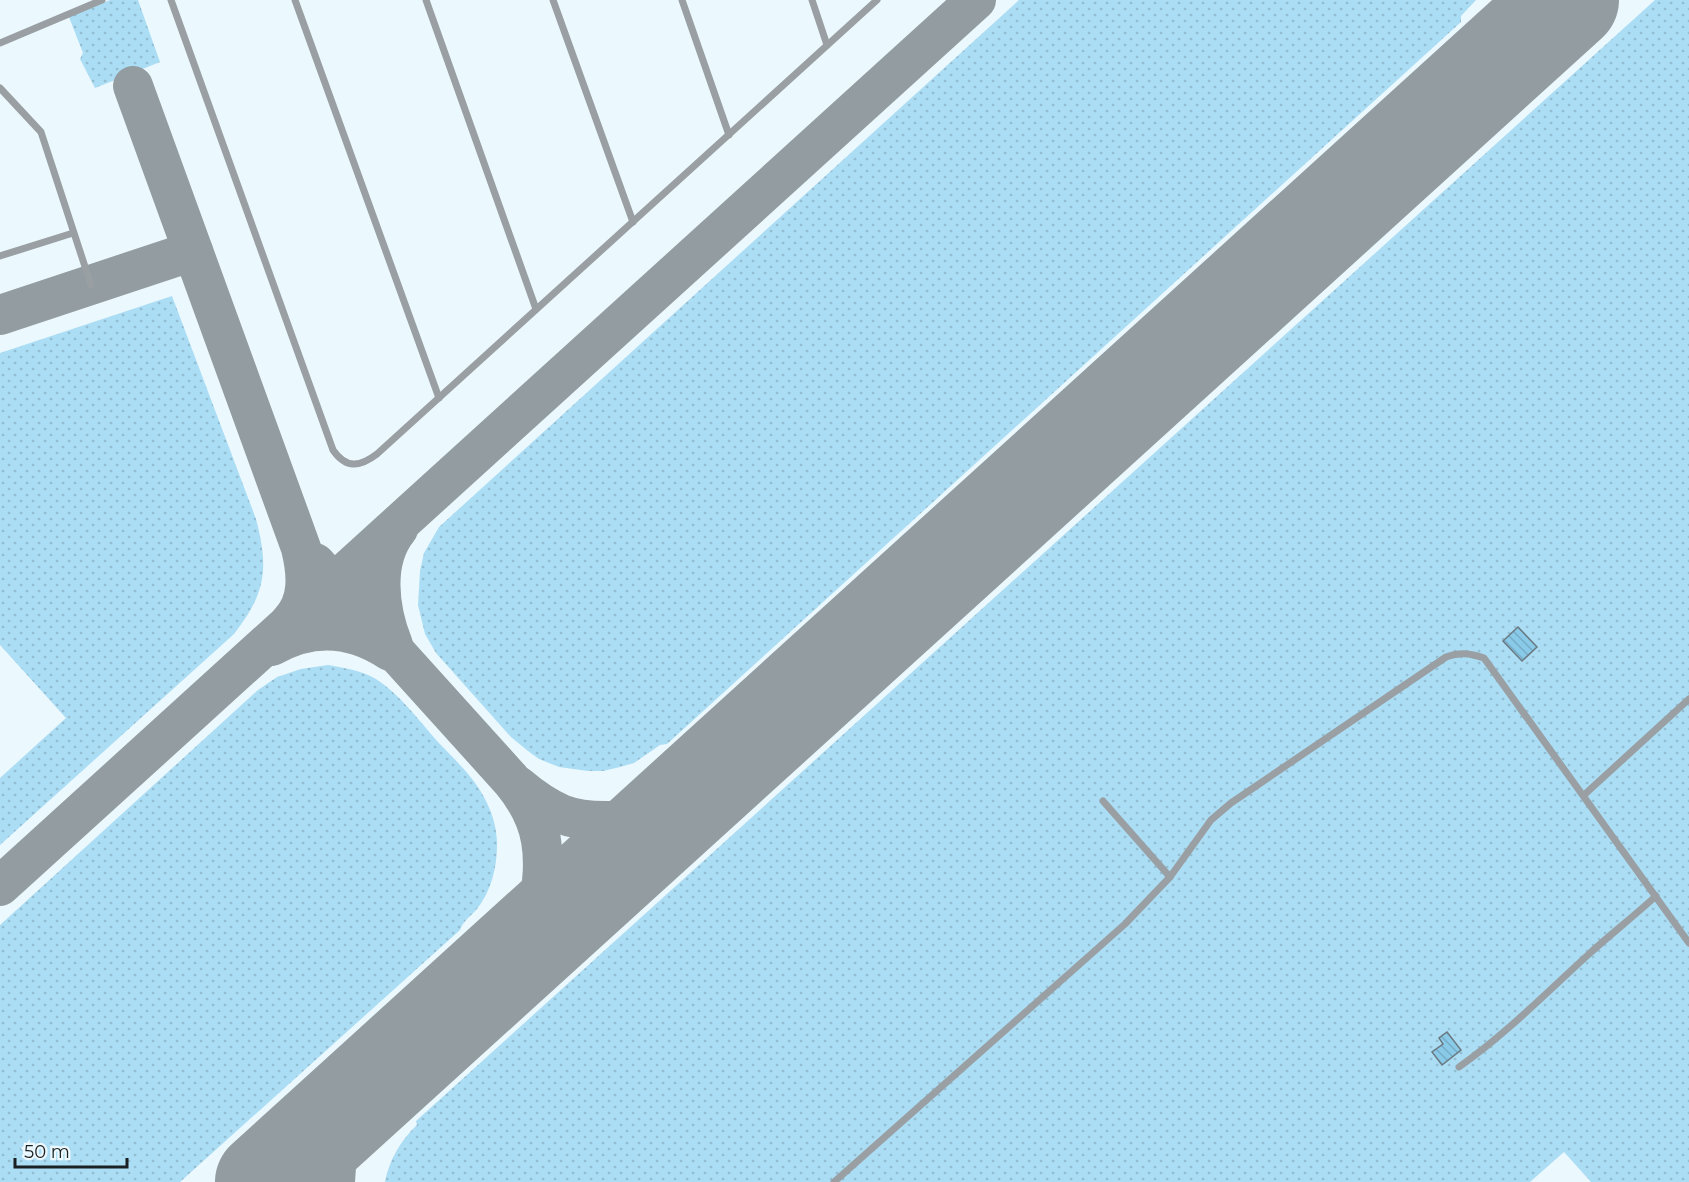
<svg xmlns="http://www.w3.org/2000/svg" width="1689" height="1182" font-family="Montserrat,sans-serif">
  <defs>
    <pattern id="grass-dots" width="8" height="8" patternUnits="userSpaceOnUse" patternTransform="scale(1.5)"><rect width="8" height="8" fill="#abddf4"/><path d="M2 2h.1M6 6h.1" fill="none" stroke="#93bdd1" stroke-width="1.8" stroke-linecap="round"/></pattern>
    <pattern id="building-back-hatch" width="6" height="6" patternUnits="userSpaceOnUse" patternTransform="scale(1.5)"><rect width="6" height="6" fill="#89cae9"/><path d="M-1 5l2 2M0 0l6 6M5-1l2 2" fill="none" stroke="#76adc8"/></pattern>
  </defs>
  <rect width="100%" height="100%" fill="#ebf8fe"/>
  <!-- grass -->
  <g fill="url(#grass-dots)">
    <polygon points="110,0 138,0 160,62 95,88 80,59 83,53 69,17"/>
    <polygon points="1019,0 1476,0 1461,16 1461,22 667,744 660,745 634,763 620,767 603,771 588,771 559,767 539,759 528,751 511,737 436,653 425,634 418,605 420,571 424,553 439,527"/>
    <path d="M1655,0H1689V1182H1591L1564,1152L1530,1182H385C389,1160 401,1140 417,1125L416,1121Z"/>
    <path d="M172,296L256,519C269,569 266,593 234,634L0,845V778L66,718L0,645V353Z"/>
    <path d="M328,665C344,668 361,670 376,679C400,695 418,719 437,741C454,759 475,778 486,801C493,815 497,829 497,845C497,868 491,891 477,909C471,916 463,921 460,930L180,1182H0V925L258,690L277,677L301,669Z"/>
  </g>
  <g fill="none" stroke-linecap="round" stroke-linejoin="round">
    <!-- taxiway -->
    <g stroke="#939da1" stroke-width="40">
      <polyline points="1515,48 1537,20 1545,0"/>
      <path d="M133,86L301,548C307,573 310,601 290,622"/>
      <polyline points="0,315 193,251"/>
      <path d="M315,563L511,780C521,792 529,804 535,819C547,848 545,895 531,923C522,941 508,956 497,972"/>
      <path d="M393,645C379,610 372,561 398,529"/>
      <path d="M272,646C312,623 352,626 390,651"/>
      <path d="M518,786C531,797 545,807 561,814C589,825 636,822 664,812C674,808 683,802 692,795"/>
      <polyline points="0,886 976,0"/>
      <path d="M335,1182C336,1140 350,1118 373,1085"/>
    </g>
    <!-- runway -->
    <polyline stroke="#939da1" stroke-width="102" points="266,1182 1568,0"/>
  </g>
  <!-- building -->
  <g fill="url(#building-back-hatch)" stroke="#6b7980" stroke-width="1.5">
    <polygon points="1518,627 1537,647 1522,661 1503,641"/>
    <polygon points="1447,1032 1461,1050 1442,1065 1432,1052 1443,1044 1439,1038"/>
  </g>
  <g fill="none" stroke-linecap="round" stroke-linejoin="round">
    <!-- service -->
    <g stroke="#999fa2" stroke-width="7">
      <path d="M171,0L333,450C346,469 360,467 377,454L877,0"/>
      <polyline points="295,0 439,398"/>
      <polyline points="426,0 536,309"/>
      <polyline points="553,0 633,222"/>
      <polyline points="682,0 729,135"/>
      <polyline points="812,0 827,45"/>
      <polyline points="0,43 102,0"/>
      <polyline points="0,88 41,132 91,285"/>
      <polyline points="0,256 73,233"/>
      <polyline points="1584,795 1689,699"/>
      <polyline points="1103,801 1170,877"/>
      <path d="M1459,1067C1506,1034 1546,993 1589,954C1611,934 1634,916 1656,896"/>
      <path d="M834,1182L1125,924L1170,877L1211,820L1231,803L1446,657C1460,652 1469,653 1484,658L1689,943"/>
    </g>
  </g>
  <!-- scale -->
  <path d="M15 1158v9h112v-9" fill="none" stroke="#1b2123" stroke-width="3"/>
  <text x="24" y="1158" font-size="18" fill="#1b2123" stroke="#ebf8fe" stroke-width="4.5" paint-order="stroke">50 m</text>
</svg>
